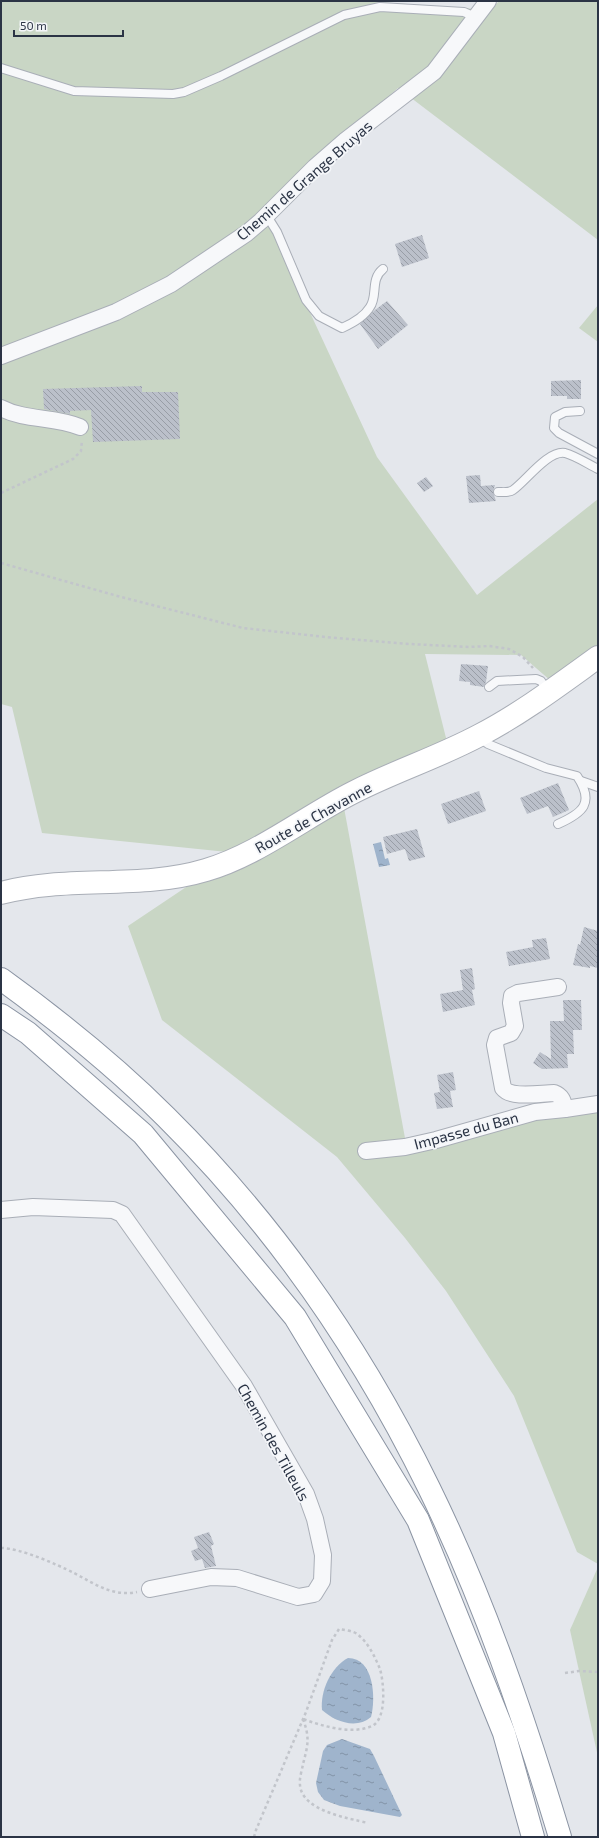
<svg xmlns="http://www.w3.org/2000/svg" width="599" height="1838" font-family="'Exo 2',sans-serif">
  <defs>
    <pattern id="water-ripples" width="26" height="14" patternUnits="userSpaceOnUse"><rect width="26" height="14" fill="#9fb4cc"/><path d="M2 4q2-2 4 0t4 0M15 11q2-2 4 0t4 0" fill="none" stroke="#8293a7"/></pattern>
    <pattern id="building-back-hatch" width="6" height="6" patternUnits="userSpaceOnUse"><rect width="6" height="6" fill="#bbc0ca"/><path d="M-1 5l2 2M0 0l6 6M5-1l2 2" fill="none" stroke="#989da6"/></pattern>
  </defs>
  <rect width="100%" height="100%" fill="#e4e7ec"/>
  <!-- green -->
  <g fill="#c9d6c5">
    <polygon points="1,1 380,1 380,2 490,10 499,1 598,1 598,240 398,88 262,209 377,457 477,595 598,499 598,647 551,681 521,655 425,654 447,742 340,786 405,1138 598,1103 598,1564 577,1552 514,1396 446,1291 405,1238 337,1157 162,1020 128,926 237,853 42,833 12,707 1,704"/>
    <polygon points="598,305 598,342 579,328"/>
    <polygon points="598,1567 598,1757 570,1630"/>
  </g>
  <!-- water -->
  <g fill="url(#water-ripples)">
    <polygon points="381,842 385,859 388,858 390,865 379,867 373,844"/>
    <path d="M348,1658C374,1658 376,1698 371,1717C356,1730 334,1721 322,1710C320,1691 331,1667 348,1658Z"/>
    <polygon points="342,1739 370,1749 374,1756 402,1815 400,1817 340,1806 324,1800 318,1792 316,1783 323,1751 327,1745"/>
  </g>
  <!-- building -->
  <g fill="url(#building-back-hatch)">
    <polygon points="422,235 429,258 402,267 395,244"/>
    <polygon points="387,301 408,325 378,349 360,324 375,310"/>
    <polygon points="581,380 581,399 567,399 567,396 551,396 551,381"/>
    <polygon points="142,386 142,392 178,392 180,439 93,442 91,410 70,411 70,414 44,409 43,389"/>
    <polygon points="480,475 481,486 495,485 493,492 496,501 469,503 466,476"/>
    <polygon points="426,477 433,486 424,492 417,483"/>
    <polygon points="461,664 488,666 486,682 484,687 470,685 470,682 459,681"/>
    <polygon points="558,783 569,810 553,817 548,806 527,814 520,798"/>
    <polygon points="479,791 486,811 448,824 441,804"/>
    <polygon points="417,829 425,857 409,861 405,849 387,854 383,837"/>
    <polygon points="584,927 598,931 598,968 590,966 590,968 573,965 578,944 580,945"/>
    <polygon points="546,938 550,959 509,966 506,952 533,947 532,940"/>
    <polygon points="472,968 475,989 472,990 475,1005 443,1012 440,994 463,990 460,970"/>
    <polygon points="563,1000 581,1000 582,1030 573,1030 574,1054 567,1054 568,1068 542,1069 533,1063 540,1052 551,1059 550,1021 564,1021"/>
    <polygon points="453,1072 456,1090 450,1091 453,1107 437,1109 434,1093 440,1092 437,1075"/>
    <polygon points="209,1532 214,1544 211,1546 216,1566 205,1568 202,1559 195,1561 191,1551 198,1548 194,1537"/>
  </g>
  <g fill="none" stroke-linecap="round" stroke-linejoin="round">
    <defs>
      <g id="lane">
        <polyline points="1,68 74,91 173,94 184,92 221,76 344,15 380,7 464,12 475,17"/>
        <path d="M267,216L277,232L306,300L319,316L342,328C351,324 364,317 370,307C378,296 370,279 383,269"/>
        <polyline points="580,411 565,412 555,417 554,428 559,433 598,454"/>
        <path d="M498,492C503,492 509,493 513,490C526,481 548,450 565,453C576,456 588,464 598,469"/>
        <polyline points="489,687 497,681 536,679 541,681 548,691"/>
        <path d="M480,736L484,741L488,744L546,768L577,776C595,803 583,813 558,824"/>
        <polyline points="581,781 598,787"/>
      </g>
      <g id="street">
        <polyline points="1,356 116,312 171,284 247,233 261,221 315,167 346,140 434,72 488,1"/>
        <path d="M1,408C26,421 54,416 80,427"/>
        <path d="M558,987L518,993L512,996L511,1003L515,1026L511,1033L497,1038L495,1045L503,1088C511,1099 541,1093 554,1093C562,1096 563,1101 565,1109"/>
        <polyline points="366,1151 405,1147 436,1140 535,1112 565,1109 598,1104"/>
        <polyline points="1,1210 33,1207 113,1210 122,1214 244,1386 306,1494 315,1519 323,1555 322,1581 314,1594 298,1597 237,1578 211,1577 150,1589"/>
      </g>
      <path id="secondary" d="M1,893C68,875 140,890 206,870C258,855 306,816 354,792C395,771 439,757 480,735C522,713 559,685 598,657"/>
      <g id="highway">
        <path d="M1,979C59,1021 115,1066 166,1117C274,1224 362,1351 429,1488C484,1600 524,1718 560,1837"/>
        <polyline points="1,1015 28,1033 143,1134 295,1317 418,1520 504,1733 533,1837"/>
      </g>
    </defs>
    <!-- lane casing -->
    <use href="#lane" stroke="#a9aeb7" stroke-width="10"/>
    <!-- street casing -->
    <use href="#street" stroke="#a9aeb7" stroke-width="18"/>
    <!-- secondary casing -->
    <use href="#secondary" stroke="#a9aeb7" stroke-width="24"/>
    <!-- highway casing -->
    <use href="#highway" stroke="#8b94a3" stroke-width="24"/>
    <!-- path -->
    <g stroke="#c2c5cb" stroke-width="2.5" stroke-dasharray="3 3" stroke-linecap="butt">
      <polyline points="1,493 73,459 81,451 82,440"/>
      <polyline points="1,563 121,597 243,628 326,637 410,644 469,647 489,646 509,649 523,657 533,668"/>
      <path d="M1,1548C20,1548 56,1564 74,1573C95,1584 113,1597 137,1592"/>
      <polyline points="565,1673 579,1671 598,1672"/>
      <path d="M303,1719C310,1738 308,1745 303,1764C302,1770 299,1779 300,1785C302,1811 348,1818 368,1823"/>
      <path d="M254,1837L256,1830L306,1712L332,1640L339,1629C345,1630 353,1631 357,1634C368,1642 375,1657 380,1669C384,1683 387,1719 372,1726C352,1735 322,1726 303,1719"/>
    </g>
    <!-- lane -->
    <use href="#lane" stroke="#f7f8fa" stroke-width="8"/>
    <!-- street -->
    <use href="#street" stroke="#f7f8fa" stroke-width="16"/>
    <!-- secondary -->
    <use href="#secondary" stroke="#fff" stroke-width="22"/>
    <!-- highway -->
    <use href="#highway" stroke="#fff" stroke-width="22"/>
  </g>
  <g text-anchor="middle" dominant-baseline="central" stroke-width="3.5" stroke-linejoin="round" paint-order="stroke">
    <!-- street labels -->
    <g font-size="15" fill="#2b3445" stroke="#f4f6f9">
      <text transform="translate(304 180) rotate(-41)">Chemin de Grange Bruyas</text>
      <text transform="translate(313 817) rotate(-29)">Route de Chavanne</text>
      <text transform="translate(466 1130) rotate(-15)">Impasse du Ban</text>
      <text transform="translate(274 1442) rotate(61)">Chemin des Tilleuls</text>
    </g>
  </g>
  <!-- border -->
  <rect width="599" height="1838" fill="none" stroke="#2b3445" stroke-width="4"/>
  <!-- scale -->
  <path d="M14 30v6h109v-6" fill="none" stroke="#2b3445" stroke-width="2"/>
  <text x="20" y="30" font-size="12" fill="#2b3445" stroke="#f4f6f9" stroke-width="3" paint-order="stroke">50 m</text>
</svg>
